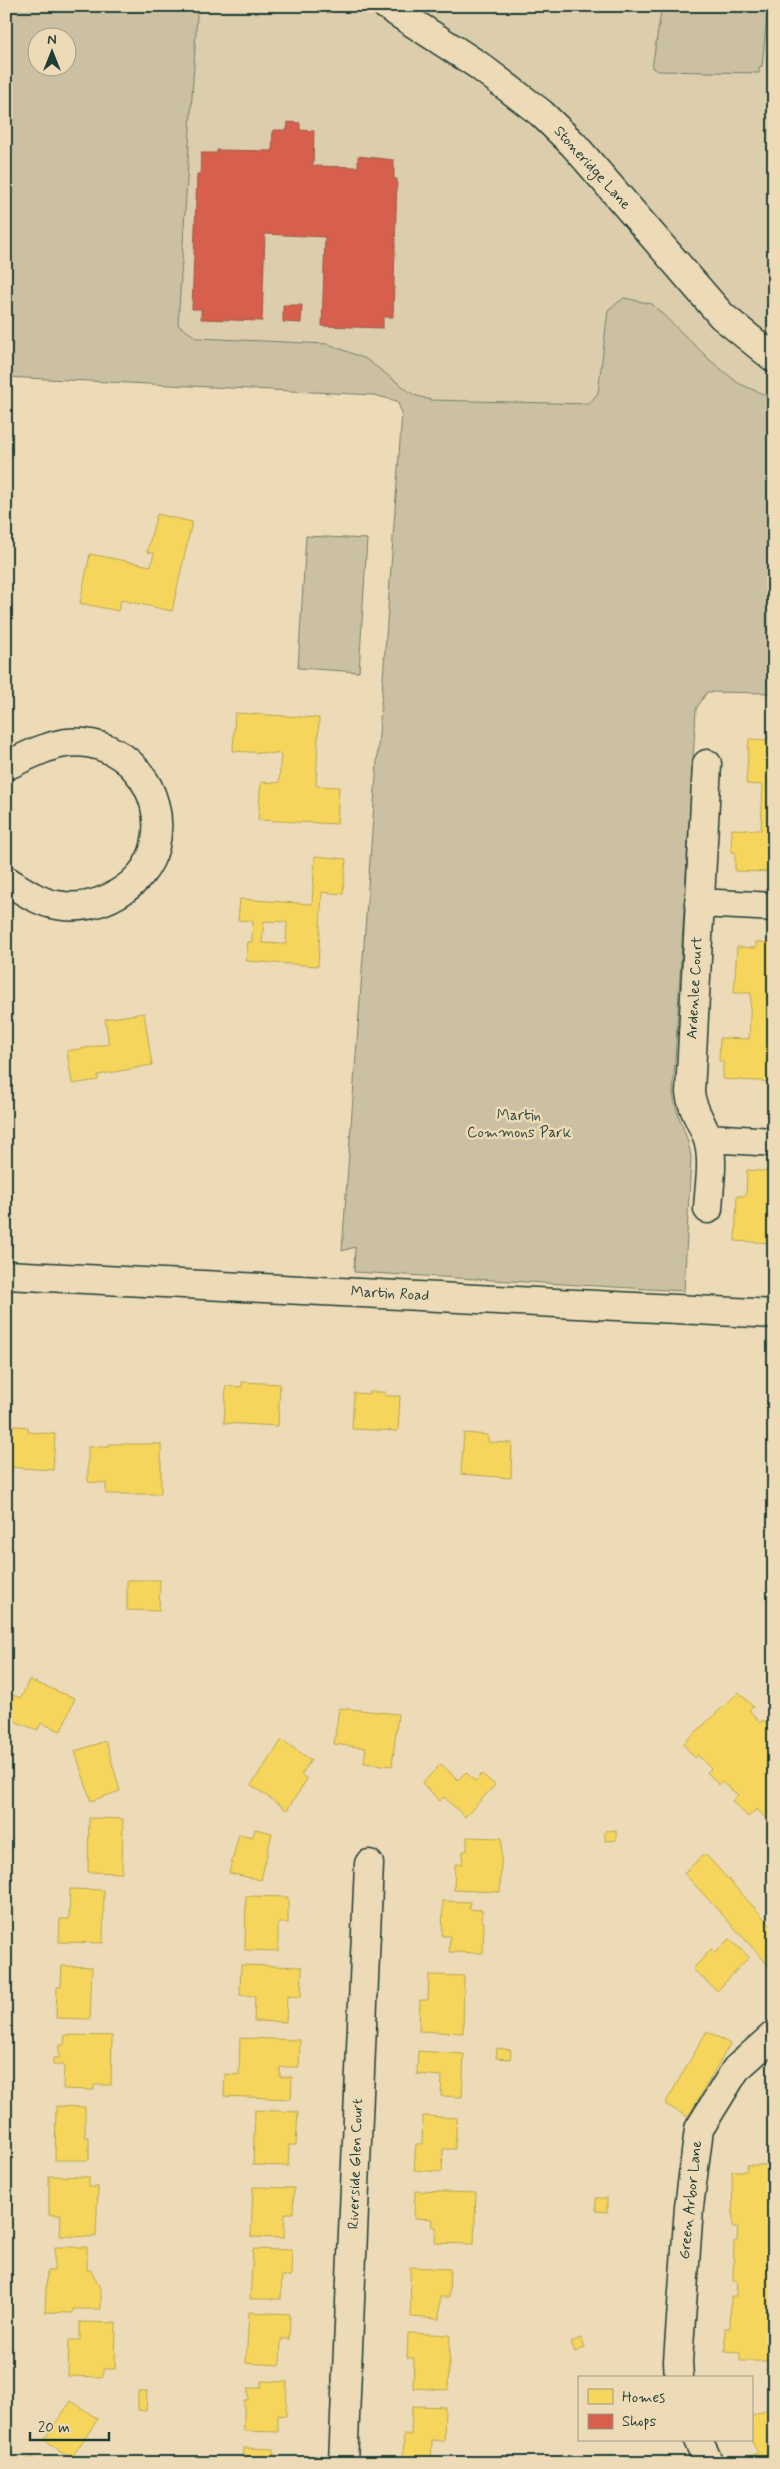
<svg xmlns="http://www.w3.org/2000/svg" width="780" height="2469" font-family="Mynerve,sans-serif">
  <rect width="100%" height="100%" fill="#eddab7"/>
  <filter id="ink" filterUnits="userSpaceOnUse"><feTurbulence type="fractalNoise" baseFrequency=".02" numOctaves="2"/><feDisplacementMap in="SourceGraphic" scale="10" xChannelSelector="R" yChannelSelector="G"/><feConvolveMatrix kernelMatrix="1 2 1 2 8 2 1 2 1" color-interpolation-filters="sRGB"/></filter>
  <g filter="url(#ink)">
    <!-- built -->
    <polygon fill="#dccdac" points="192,6 774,6 774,399 738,383 711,361 652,304 608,310 598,394 590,404 431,400 414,395 366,359 328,344 196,338 178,325 197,15"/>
    <!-- green -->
    <g fill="#cbc1a2" stroke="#757f6b" fill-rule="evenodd">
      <path d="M11,6H192L197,15L178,325L197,338L328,344L366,359L414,395L431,400L589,404L598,393L608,310L624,298L652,304L711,361L738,383L774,399V693L707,692L696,709L673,1092C675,1116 689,1134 691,1158L684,1291L354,1272L355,1247L342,1251L402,413L397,401L374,395L6,377V9ZM38,38H68V68H38Z"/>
      <polygon points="662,6 768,6 762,66 759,67 759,73 658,71 652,68"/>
      <polygon points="306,536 367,539 359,672 298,668"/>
    </g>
    <!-- homes -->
    <g fill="#f6d55c" stroke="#b6a750" fill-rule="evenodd">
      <polygon points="157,514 192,522 172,611 121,600 118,611 80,603 90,554 151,566 154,553 147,552"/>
      <polygon points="235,713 319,718 316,786 339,787 337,824 258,820 261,782 279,783 281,754 233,751"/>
      <polygon points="768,736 774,736 774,872 735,871 735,852 731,852 732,829 761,830 763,785 746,784 749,739 768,740"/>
      <path d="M315,856L346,859L343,894L322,892L318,966L246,961L248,942H252L253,921L238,920L240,899L312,904ZM264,921L287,922L286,944L262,943Z"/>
      <polygon points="756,942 774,943 774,1082 723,1079 723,1061 719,1061 720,1038 749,1039 751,993 734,993 737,947 756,948"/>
      <polygon points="144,1013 152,1065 98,1075 98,1080 72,1084 67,1051 109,1044 105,1019"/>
      <polygon points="747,1170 774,1172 774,1243 735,1241 737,1196 746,1196"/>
      <polygon points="242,1382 280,1384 278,1426 224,1423 226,1386 242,1387"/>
      <polygon points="369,1392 385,1392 385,1396 400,1396 398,1431 352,1429 354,1393 369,1394"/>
      <polygon points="6,1425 28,1427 28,1432 55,1434 53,1470 6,1467"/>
      <polygon points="464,1433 488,1435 488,1442 512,1443 511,1478 461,1474"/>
      <polygon points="109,1444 161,1444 161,1494 106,1494 106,1483 88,1482 88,1447 109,1447"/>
      <polygon points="127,1580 160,1580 159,1611 127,1610"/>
      <polygon points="29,1680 75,1698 61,1731 41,1723 38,1730 6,1718 6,1710 12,1695 21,1698"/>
      <polygon points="739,1692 753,1707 749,1710 760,1723 763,1720 774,1731 774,1828 757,1809 748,1817 732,1801 738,1795 722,1782 719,1785 707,1772 711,1769 698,1755 695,1758 683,1744"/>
      <polygon points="339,1708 398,1714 392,1766 364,1763 366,1748 334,1744"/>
      <polygon points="282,1740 311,1760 301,1775 307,1779 287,1810 251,1785"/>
      <polygon points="106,1741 120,1791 91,1801 75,1751"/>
      <polygon points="441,1764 458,1780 466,1772 475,1781 482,1774 495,1785 465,1817 444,1797 440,1801 422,1783"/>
      <polygon points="89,1818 123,1819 122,1873 88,1872"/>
      <polygon points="255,1829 272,1833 261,1880 229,1873 239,1834 253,1837"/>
      <polygon points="616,1830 616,1840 605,1841 605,1831"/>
      <polygon points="467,1837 502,1838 500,1892 454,1890 455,1864 462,1864 463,1851 467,1851"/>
      <polygon points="705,1854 774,1929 773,1970 684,1873"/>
      <polygon points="70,1889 104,1890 103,1943 59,1942 60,1919 69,1919"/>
      <polygon points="246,1896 288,1897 288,1923 278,1923 278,1951 245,1950"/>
      <polygon points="443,1901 470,1902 469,1909 482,1910 482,1922 484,1922 483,1953 449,1952 450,1936 442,1936"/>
      <polygon points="729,1939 749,1957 717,1991 693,1969 711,1949 715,1953"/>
      <polygon points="241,1965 302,1967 301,1997 287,1996 286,2022 254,2021 255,1996 240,1995"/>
      <polygon points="62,1966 92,1967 90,2019 56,2018 57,1987 61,1987"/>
      <polygon points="429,1975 464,1976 463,2033 419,2031 420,2000 428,2000"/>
      <polygon points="707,2031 730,2044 688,2117 665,2104"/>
      <polygon points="65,2035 112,2036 111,2085 94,2085 94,2090 63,2089 64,2065 53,2065 53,2058 59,2058 59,2045 64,2045"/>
      <polygon points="240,2038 300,2040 299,2067 280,2067 280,2077 292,2077 291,2099 224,2096 225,2074 239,2075"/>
      <polygon points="497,2048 511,2050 510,2059 496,2058"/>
      <polygon points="418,2051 464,2054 462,2097 441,2096 442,2076 417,2074"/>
      <polygon points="56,2106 85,2107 85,2137 89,2137 89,2160 55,2160"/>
      <polygon points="255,2110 298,2112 296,2145 289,2145 288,2166 253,2165"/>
      <polygon points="423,2116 457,2118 455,2149 443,2149 442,2172 414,2170 416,2144 422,2144"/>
      <polygon points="747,2165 774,2165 774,2361 740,2361 740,2353 725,2352 725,2328 730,2328 731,2296 736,2296 737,2281 733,2281 734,2241 737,2241 738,2227 733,2227 732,2171 747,2171"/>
      <polygon points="49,2176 89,2177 89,2187 98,2187 96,2237 60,2236 61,2215 49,2215"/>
      <polygon points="253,2187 294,2188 293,2213 285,2213 284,2238 251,2237"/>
      <polygon points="415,2191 476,2193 474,2244 435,2243 436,2227 431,2226 432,2219 414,2218"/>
      <polygon points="596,2198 607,2198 607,2212 596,2211"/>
      <polygon points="55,2247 87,2247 87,2270 91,2270 101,2290 101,2309 73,2309 73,2313 45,2312 47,2271 54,2271"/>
      <polygon points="253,2249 292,2250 291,2276 282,2276 281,2299 250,2299"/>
      <polygon points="410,2267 450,2269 449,2297 440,2297 439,2319 411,2317"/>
      <polygon points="249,2312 290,2314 289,2339 281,2339 280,2365 246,2363"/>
      <polygon points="80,2322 116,2323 115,2369 103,2369 103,2377 68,2376 69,2340 80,2340"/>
      <polygon points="408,2333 450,2335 448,2390 413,2388 414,2358 407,2358"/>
      <polygon points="581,2338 585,2348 575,2352 571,2342"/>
      <polygon points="261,2381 287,2382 286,2416 278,2415 278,2432 244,2431 244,2400 248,2400 248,2388 261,2388"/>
      <polygon points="138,2391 147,2391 146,2411 138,2410"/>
      <polygon points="71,2401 98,2419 71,2458 44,2440"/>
      <polygon points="412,2406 445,2407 444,2441 432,2440 431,2463 403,2462 404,2434 411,2435"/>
      <polygon points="774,2407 774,2463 754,2463 751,2456 758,2453 751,2440 751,2417"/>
      <polygon points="244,2448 274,2449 273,2463 244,2463"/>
      <polygon points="32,2456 37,2463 23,2463"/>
    </g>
    <!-- shops -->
    <g fill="#d6604d" stroke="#9f5646">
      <polygon points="288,122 300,123 300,130 314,131 313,166 358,167 358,156 394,160 394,179 397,179 393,317 383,317 383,328 322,326 325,237 265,234 262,321 201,319 201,309 192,309 197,174 200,174 201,153 217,153 217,150 272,151 273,130 287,130"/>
      <polygon points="283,305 302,305 301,323 283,322"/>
    </g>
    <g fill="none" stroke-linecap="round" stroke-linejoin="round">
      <defs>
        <g id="minor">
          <polyline points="387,6 478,65 541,113 574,145 722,316 774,358"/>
          <path d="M707,764L690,1093C692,1110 702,1122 707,1137C715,1159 709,1186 708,1209"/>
          <path d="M6,766C25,757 45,746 66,743C124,736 168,790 155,846C145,887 97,913 57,905C38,902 22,890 6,880"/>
          <polyline points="699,903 774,907"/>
          <polyline points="708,1138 774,1142"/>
          <polyline points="679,2378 678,2361 689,2207 699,2129 736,2069 774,2035"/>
          <polyline points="698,2440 709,2463"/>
          <polyline points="343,2463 369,1864"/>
        </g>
        <polyline id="tertiary" points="6,1275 774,1314"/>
      </defs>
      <!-- minor casing -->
      <use href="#minor" stroke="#1f3d34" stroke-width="31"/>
      <!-- tertiary casing -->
      <use href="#tertiary" stroke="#1f3d34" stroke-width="31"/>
      <!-- minor -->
      <use href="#minor" stroke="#eddab7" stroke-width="28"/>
      <!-- tertiary -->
      <use href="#tertiary" stroke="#eddab7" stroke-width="28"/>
    </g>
  </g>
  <g text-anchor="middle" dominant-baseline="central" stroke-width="5" stroke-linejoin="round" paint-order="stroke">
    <!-- street labels -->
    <g font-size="15" fill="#1f3d34" stroke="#eddab7">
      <text transform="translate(592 168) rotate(48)">Stoneridge Lane</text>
      <text transform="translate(695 988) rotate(-87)">Ardenlee Court</text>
      <text transform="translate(390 1294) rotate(3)">Martin Road</text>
      <text transform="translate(356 2164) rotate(-88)">Riverside Glen Court</text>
      <text transform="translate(691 2200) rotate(-84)">Green Arbor Lane</text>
    </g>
    <!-- park labels -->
    <g font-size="15" fill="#304a3f" stroke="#eddab7">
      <text x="519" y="1116">Martin<tspan x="519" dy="17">Commons Park</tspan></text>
    </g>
  </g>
  <!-- margin -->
  <rect width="780" height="2469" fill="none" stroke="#eddab7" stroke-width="25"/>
  <rect x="12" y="12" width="755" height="2444" fill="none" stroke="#1f3d34" stroke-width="2" filter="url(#ink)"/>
  <!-- legend -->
  <rect x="578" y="2376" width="175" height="65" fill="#eddab7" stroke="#9b9b83"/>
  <rect x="588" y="2389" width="25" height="15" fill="#f6d55c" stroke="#9b9b83"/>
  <text x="622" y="2402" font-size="15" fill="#1f3d34">Homes</text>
  <rect x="588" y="2414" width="25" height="15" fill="#d6604d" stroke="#9b9b83"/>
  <text x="622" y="2426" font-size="15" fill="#1f3d34">Shops</text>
  <!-- north arrow -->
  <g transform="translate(52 52)"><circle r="24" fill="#eddab7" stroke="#9b9b83"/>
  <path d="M0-4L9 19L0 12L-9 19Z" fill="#1f3d34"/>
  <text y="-8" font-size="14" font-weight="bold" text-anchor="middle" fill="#1f3d34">N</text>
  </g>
  <!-- scale -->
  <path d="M30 2432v8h79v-8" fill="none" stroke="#1f3d34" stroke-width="2.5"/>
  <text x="38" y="2432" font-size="15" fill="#1f3d34" stroke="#eddab7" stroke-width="4" paint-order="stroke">20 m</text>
</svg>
